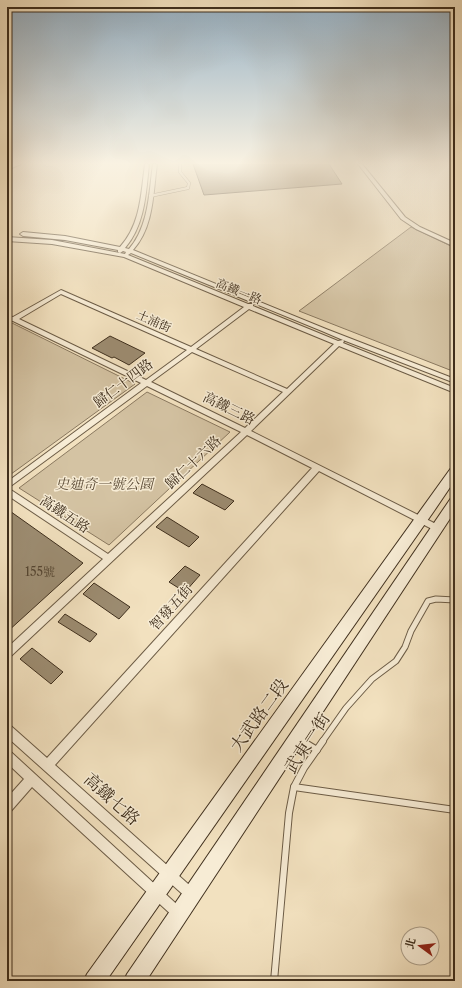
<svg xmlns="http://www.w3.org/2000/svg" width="462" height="988" font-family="'Libre Caslon Text','Noto Serif TC',serif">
  <rect width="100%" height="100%" fill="#f2e1bf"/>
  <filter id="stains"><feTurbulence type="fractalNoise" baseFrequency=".005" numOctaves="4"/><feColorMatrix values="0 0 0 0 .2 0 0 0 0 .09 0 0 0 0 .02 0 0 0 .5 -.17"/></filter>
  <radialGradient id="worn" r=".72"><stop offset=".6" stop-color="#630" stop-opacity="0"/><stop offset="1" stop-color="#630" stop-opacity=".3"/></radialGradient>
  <!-- green -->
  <g fill="#d4c3a3" stroke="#8a7960">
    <polygon points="411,227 455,248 455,372 299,311"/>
    <polygon points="7,323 12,323 135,384 7,477"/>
    <polygon points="147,392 230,432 109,545 19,488"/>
  </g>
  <!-- building -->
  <g fill="#9c8c71" stroke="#3f2f1d">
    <polygon points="193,164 329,164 342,184 204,195"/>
    <polygon points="110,336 145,353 129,365 114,357 112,358 92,348"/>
    <polygon points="202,484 234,501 225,510 193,493"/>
    <polygon points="7,509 83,563 7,632"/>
    <polygon points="167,517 199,537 189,547 156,527"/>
    <polygon points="185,566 200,575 185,592 169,582"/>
    <polygon points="94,583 130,607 119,619 83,594"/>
    <polygon points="65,614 97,634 90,642 58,622"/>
    <polygon points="32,648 63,672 51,684 20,659"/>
  </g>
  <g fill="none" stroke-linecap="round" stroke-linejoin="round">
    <defs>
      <polyline id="lane-far2" points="150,196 188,188 189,183 180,172 180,164"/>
      <g id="lane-far1">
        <polyline points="300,740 304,742"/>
        <polyline points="322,742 346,708 372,679 396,661 405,647 411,631 428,601 436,599 455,600"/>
      </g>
      <g id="lane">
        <polyline points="302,741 317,750"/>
        <polyline points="294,787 455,810"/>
        <polyline points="274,981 289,813 294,787 304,768 323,741"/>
      </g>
      <g id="street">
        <path d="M145,164H149C146,193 145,225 125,248L129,249C149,226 149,192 153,164H157C153,193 154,227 133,250L326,329L455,379V383L343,340L344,341L343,343L455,388V393L339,346L251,431L440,526L441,528L440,530H434L319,471L55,765L196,891L198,895L196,899L192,901L188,899L7,737V725L11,726L47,758L312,468L247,435L10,657L7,658V648L103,559L7,495V482L141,383L13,321L7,320V316L13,317L61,290L191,347L244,307L124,257L52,244L7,241V237L52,240L125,254L126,252L123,251L120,253L118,252V250L65,240L23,236L20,234L23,232L65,236L120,247C141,224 141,193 145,164ZM131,253L322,331L343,340L338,341L253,306V304H248L128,255ZM61,294L187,350L146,380L19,319ZM249,309L334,344L287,389L196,349ZM192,352L283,392L245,428L151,382ZM147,386L241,432L108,554L8,488Z"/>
        <polygon points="358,164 362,164 405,217 420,227 455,243 455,247 416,229 401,219"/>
        <polygon points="7,751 11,752 183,910 185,914 183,918 179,920 175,918 32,787 11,811 7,813 7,798 24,779 7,763"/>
      </g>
      <g id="secondary">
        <polygon points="12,164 21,164 7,170 7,166"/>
        <polygon points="455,467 455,480 434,511 106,981 84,981 87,974 451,468"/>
        <polygon points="455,496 455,511 146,981 124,981 127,974 451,498"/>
      </g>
    </defs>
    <!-- lane-far2 casing -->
    <use href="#lane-far2" stroke="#6c5c46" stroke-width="3.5"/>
    <!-- lane-far1 casing -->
    <use href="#lane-far1" stroke="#6c5c46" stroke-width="7"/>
    <!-- lane casing -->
    <use href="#lane" stroke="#6c5c46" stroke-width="8"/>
    <!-- street casing -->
    <use href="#street" stroke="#6c5c46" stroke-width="2"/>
    <!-- secondary casing -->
    <use href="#secondary" stroke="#3f2f1d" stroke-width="2"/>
    <!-- lane-far2 -->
    <use href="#lane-far2" stroke="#f7ecd5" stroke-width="2.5"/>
    <!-- lane-far1 -->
    <use href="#lane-far1" stroke="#f7ecd5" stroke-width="5"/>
    <!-- lane -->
    <use href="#lane" stroke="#f7ecd5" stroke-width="6"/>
    <!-- street -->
    <use href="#street" fill="#f7ecd5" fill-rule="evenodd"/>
    <!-- secondary -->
    <use href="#secondary" fill="#f7ecd5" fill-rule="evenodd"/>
  </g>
  <!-- sky -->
  <linearGradient id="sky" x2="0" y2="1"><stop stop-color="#93aec2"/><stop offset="0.54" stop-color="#f9f2e2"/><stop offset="1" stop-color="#f9f2e2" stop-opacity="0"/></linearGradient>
  <rect width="462" height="302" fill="url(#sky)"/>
  <g text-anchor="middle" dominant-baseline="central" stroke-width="3" stroke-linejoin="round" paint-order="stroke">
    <!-- far-street labels -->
    <g font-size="12" fill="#3f2f1d" stroke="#f7ecd5">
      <text transform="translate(239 291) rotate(22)">高鐵一路</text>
      <text transform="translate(154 321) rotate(24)">土浦街</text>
    </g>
    <!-- number labels -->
    <g font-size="12" fill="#564632">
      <text x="40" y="571">155號</text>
    </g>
    <!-- street labels -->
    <g font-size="14" fill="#3f2f1d" stroke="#f7ecd5">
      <text transform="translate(123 383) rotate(-37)">歸仁十四路</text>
      <text transform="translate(229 408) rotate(26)">高鐵三路</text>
      <text transform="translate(193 462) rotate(-43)">歸仁十六路</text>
      <text transform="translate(65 514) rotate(33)">高鐵五路</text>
      <text transform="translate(171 607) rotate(-48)">智發五街</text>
    </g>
    <!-- park labels -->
    <g font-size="14" font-style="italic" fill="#5d4d38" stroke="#f7ecd5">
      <text x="104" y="484">史迪奇一號公園</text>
    </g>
    <!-- near-street labels -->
    <g font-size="17" fill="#3f2f1d" stroke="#f7ecd5">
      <text transform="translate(259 715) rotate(-54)">大武路二段</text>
      <text transform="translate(307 743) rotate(-57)">武東一街</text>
      <text transform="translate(112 799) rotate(42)">高鐵七路</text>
    </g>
  </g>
  <!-- margin -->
  <rect width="462" height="988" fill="none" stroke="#f2e1bf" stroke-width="24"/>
  <rect x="8" y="8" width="446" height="972" fill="none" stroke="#3f2f1d" stroke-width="2"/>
  <rect x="12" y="12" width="438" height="964" fill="none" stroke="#3f2f1d"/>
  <!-- north arrow -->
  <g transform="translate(420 946) rotate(285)"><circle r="19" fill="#f7ecd5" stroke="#ada08b"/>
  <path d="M0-3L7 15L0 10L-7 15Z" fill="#8f2418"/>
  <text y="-6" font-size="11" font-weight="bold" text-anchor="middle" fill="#3f2f1d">北</text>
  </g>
  <rect width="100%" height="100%" filter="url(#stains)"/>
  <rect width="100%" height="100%" fill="url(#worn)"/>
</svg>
